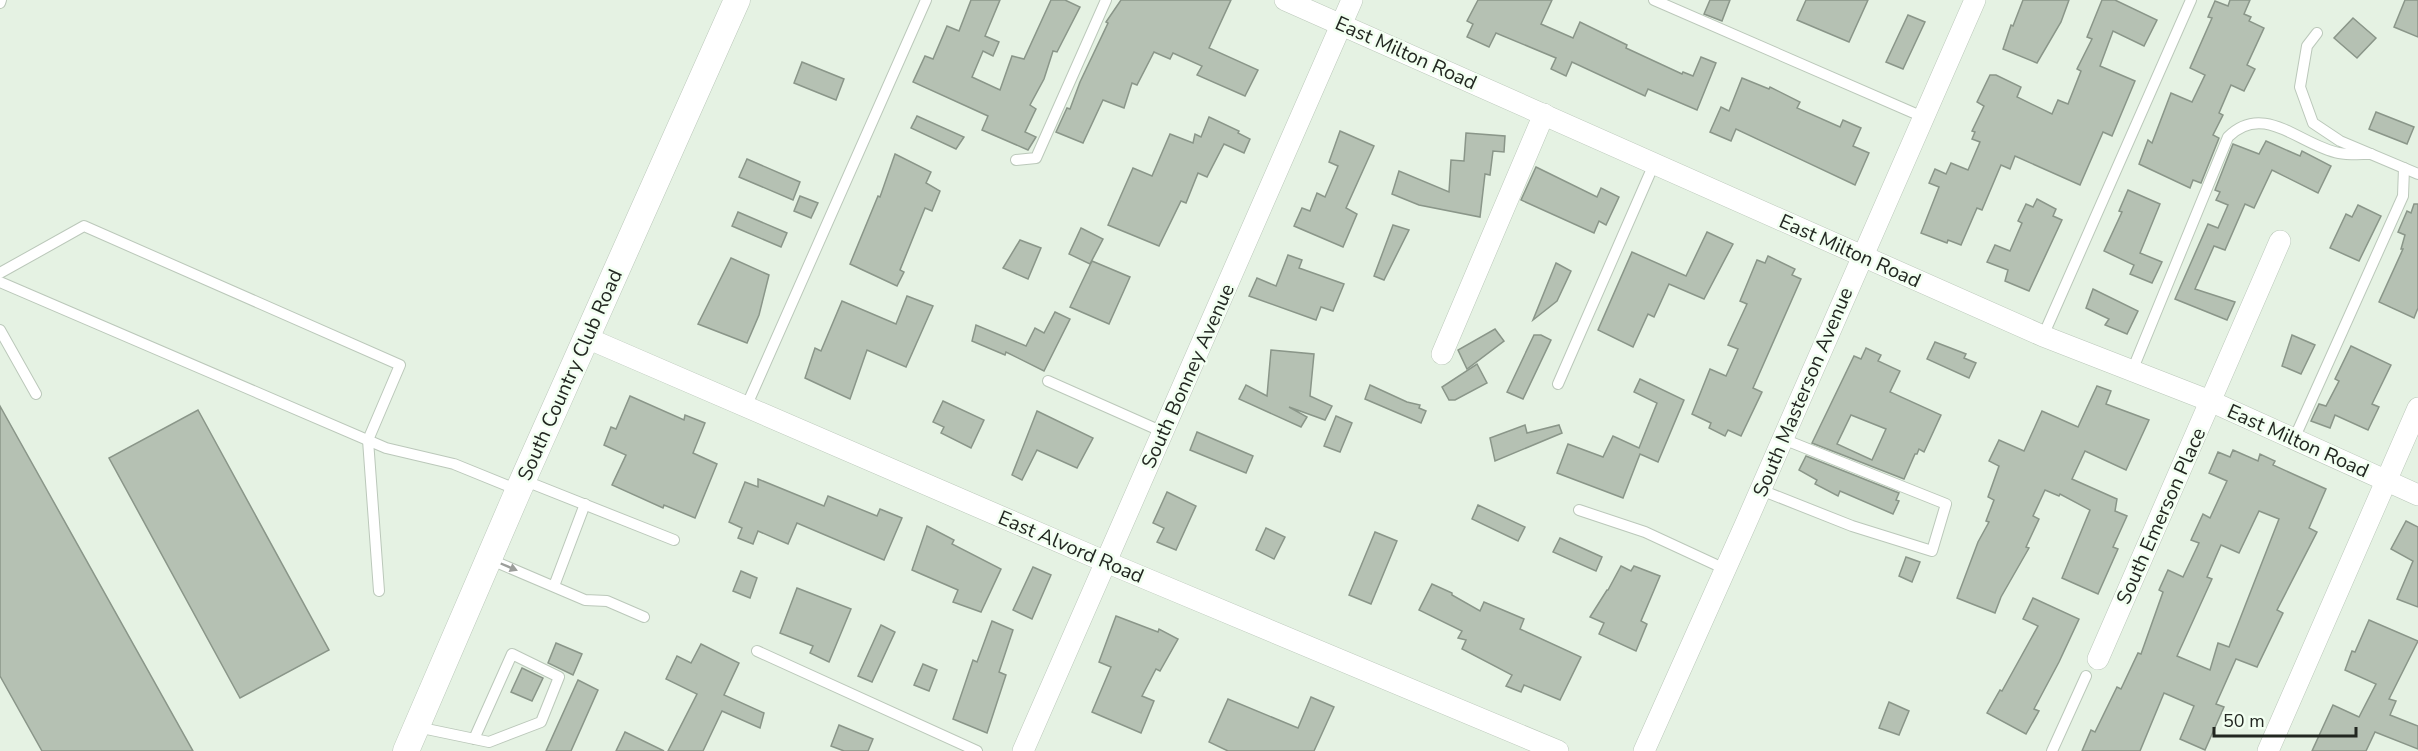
<svg xmlns="http://www.w3.org/2000/svg" width="2418" height="751" font-family="'Nunito Sans',sans-serif">
  <rect width="100%" height="100%" fill="#e5f2e3"/>
  <!-- building -->
  <g fill="#b5c1b3" stroke="#8a9689" stroke-width="1.5" fill-rule="evenodd">
    <polygon points="971,0 1000,0 985,36 999,42 993,56 983,51 972,77 1000,90 1012,56 1024,59 1051,0 1065,0 1080,7 1057,52 1053,51 1044,79 1030,105 1036,109 1025,132 1036,137 1028,150 982,130 988,116 913,82 925,56 933,59 947,26 959,31"/>
    <polygon points="1121,0 1231,0 1209,48 1258,70 1245,96 1197,75 1202,66 1173,53 1170,59 1154,52 1137,85 1132,83 1124,108 1103,100 1083,143 1056,132 1067,108 1070,109 1080,82 1108,23 1106,22"/>
    <polygon points="1478,0 1552,0 1541,24 1573,38 1580,22 1627,45 1626,48 1682,74 1683,72 1693,76 1701,57 1716,63 1697,110 1648,89 1645,96 1572,62 1566,76 1551,69 1556,58 1496,33 1489,47 1467,37 1473,24 1467,21"/>
    <polygon points="1710,0 1730,0 1722,21 1704,14"/>
    <polygon points="1806,0 1868,0 1849,42 1797,20"/>
    <polygon points="2023,0 2069,0 2061,22 2037,63 2003,49 2011,25 2013,26"/>
    <polygon points="2102,0 2115,0 2157,20 2144,46 2113,31 2100,66 2135,81 2112,136 2103,132 2080,185 2015,156 2010,169 2001,165 1982,210 1977,208 1961,245 1948,240 1947,243 1921,233 1939,187 1929,183 1935,169 1946,174 1951,163 1968,170 1980,142 1972,139 1975,132 1972,131 1984,106 1977,102 1990,75 1996,75 2021,87 2017,97 2052,114 2058,100 2068,104 2081,71 2077,69 2092,39 2087,37"/>
    <polygon points="2230,0 2250,0 2244,14 2251,17 2249,21 2264,28 2247,65 2255,69 2244,91 2231,85 2219,113 2223,115 2213,135 2219,138 2201,183 2193,180 2190,188 2139,164 2148,140 2152,143 2171,93 2192,102 2205,75 2190,68 2212,18 2208,17 2215,1 2228,6"/>
    <polygon points="2405,0 2418,0 2418,37 2394,27"/>
    <polygon points="1908,15 1925,22 1903,69 1886,62"/>
    <polygon points="2353,18 2376,38 2357,58 2334,38"/>
    <polygon points="802,62 844,79 836,100 794,83"/>
    <polygon points="1742,78 1769,89 1770,87 1800,102 1797,108 1840,127 1843,120 1861,128 1853,146 1869,153 1855,185 1736,129 1731,141 1710,132 1721,107 1729,111"/>
    <polygon points="2376,112 2414,127 2407,144 2369,129"/>
    <polygon points="917,116 964,137 956,149 911,128"/>
    <polygon points="1209,117 1239,131 1238,133 1250,139 1244,153 1224,144 1207,177 1198,173 1186,203 1181,201 1159,246 1108,225 1133,168 1152,176 1170,134 1193,143 1195,134 1201,137"/>
    <polygon points="1340,131 1374,146 1346,208 1357,214 1343,247 1294,226 1302,208 1310,211 1317,193 1325,197 1338,166 1329,162"/>
    <polygon points="1466,133 1505,136 1504,152 1493,151 1490,175 1485,174 1480,217 1419,205 1392,194 1399,171 1449,192 1451,160 1464,161"/>
    <polygon points="2266,141 2300,156 2302,151 2331,166 2318,193 2272,170 2254,208 2245,204 2225,250 2214,246 2195,289 2235,302 2227,320 2175,299 2208,224 2218,228 2228,205 2216,200 2220,192 2215,190 2233,144 2259,154"/>
    <polygon points="895,154 931,172 926,183 940,191 932,211 925,208 900,270 904,272 897,286 850,264 878,196 880,197"/>
    <polygon points="747,159 800,182 793,200 739,177"/>
    <polygon points="1536,167 1597,197 1601,188 1619,197 1606,225 1599,221 1594,233 1521,200"/>
    <polygon points="2128,190 2160,204 2140,253 2162,262 2152,283 2130,274 2134,265 2104,251 2122,212 2119,211"/>
    <polygon points="800,196 818,203 811,218 794,211"/>
    <polygon points="2037,199 2056,209 2053,216 2062,220 2029,291 2005,281 2008,270 1987,262 1995,245 2010,251 2022,223 2018,221 2026,204 2033,207"/>
    <polygon points="2414,204 2418,204 2418,308 2414,318 2379,302 2403,249 2401,249 2405,235 2398,232 2407,211 2411,213"/>
    <polygon points="2358,205 2381,216 2359,261 2330,248 2346,214 2352,217"/>
    <polygon points="738,212 787,233 781,247 732,226"/>
    <polygon points="1393,225 1409,230 1384,280 1374,276"/>
    <polygon points="1081,228 1103,239 1090,264 1069,254"/>
    <polygon points="1707,232 1733,244 1704,299 1669,284 1654,317 1648,314 1633,347 1598,330 1632,252 1686,276"/>
    <polygon points="1020,240 1041,248 1028,279 1003,268"/>
    <polygon points="1288,255 1302,260 1299,268 1344,284 1333,311 1321,307 1316,320 1249,296 1257,278 1276,286"/>
    <polygon points="1768,256 1795,269 1792,275 1801,279 1753,388 1762,392 1741,436 1728,430 1725,436 1709,428 1711,423 1692,414 1710,369 1726,376 1738,349 1728,345 1747,304 1740,301 1757,260 1765,263"/>
    <polygon points="731,258 769,275 759,315 747,343 698,324"/>
    <polygon points="1092,261 1130,277 1109,324 1070,307"/>
    <polygon points="1556,263 1571,271 1557,301 1533,320"/>
    <polygon points="2093,289 2138,311 2127,334 2105,325 2109,319 2086,308"/>
    <polygon points="907,296 933,306 906,367 867,350 850,399 805,378 815,348 821,351 842,301 896,324"/>
    <polygon points="1055,312 1070,319 1044,371 1006,352 1005,355 972,341 976,325 1026,346 1035,328 1044,333"/>
    <polygon points="1495,329 1504,341 1467,369 1458,350"/>
    <polygon points="1534,335 1541,335 1551,340 1523,399 1507,392"/>
    <polygon points="2292,335 2315,345 2301,374 2282,366"/>
    <polygon points="1935,342 1966,354 1964,358 1976,363 1969,378 1927,359"/>
    <polygon points="2351,346 2391,365 2372,404 2379,407 2368,430 2335,415 2330,428 2311,421 2319,404 2326,406 2339,381 2335,379"/>
    <path d="M1866,348L1881,355L1878,361L1900,371L1890,392L1941,415L1924,452L1919,449L1917,454H1915L1904,479L1812,443L1854,356L1861,359ZM1851,415L1886,429L1872,460L1837,444Z"/>
    <polygon points="1271,350 1314,354 1310,396 1332,406 1325,420 1289,407 1307,417 1301,427 1239,399 1246,385 1267,396"/>
    <polygon points="1477,364 1487,383 1455,400 1449,400 1442,387"/>
    <polygon points="1640,379 1684,400 1658,462 1640,454 1623,498 1557,473 1568,444 1603,457 1613,436 1639,448 1657,403 1634,392"/>
    <polygon points="1370,385 1407,402 1420,405 1419,408 1426,411 1421,423 1365,399"/>
    <polygon points="2097,386 2111,391 2106,404 2149,420 2126,470 2085,451 2072,479 2117,499 2115,511 2127,516 2113,547 2118,549 2098,594 2062,578 2090,510 2060,494 2059,496 2045,490 2033,516 2039,519 2026,547 2029,548 2001,597 1995,613 1957,598 1978,542 1989,522 1986,521 1994,500 1988,497 1999,466 1989,461 1999,440 2024,451 2042,411 2078,427"/>
    <polygon points="630,396 684,420 685,415 705,423 693,453 717,464 695,518 664,505 663,508 612,485 626,455 604,445 611,427 616,429"/>
    <polygon points="943,401 984,420 971,448 941,433 944,427 933,422"/>
    <polygon points="0,406 193,751 42,751 0,676"/>
    <polygon points="198,410 329,650 240,698 109,458"/>
    <polygon points="1037,411 1093,438 1077,468 1037,450 1022,480 1012,475"/>
    <polygon points="1336,416 1352,423 1340,452 1324,446"/>
    <polygon points="1525,425 1527,433 1559,425 1562,433 1495,461 1490,438"/>
    <polygon points="1197,432 1253,456 1246,473 1190,450"/>
    <path d="M2233,450L2258,461L2260,454L2275,461L2273,465L2326,489L2309,528L2317,532L2277,610L2283,613L2257,667L2236,659L2216,704L2224,707L2205,750L2180,739L2194,706L2164,693L2140,751H2082L2091,730L2095,732L2117,687L2121,689L2138,653L2141,654L2163,592L2159,590L2168,570L2183,577L2199,543L2191,540L2203,514L2210,518L2227,481L2209,473L2218,452L2230,457ZM2259,511L2279,519L2229,647L2218,643L2210,670L2177,656L2212,579L2207,577L2221,545L2239,553Z"/>
    <polygon points="1806,456 1899,493 1896,500 1899,501 1893,514 1840,491 1838,496 1815,484 1817,480 1799,470"/>
    <polygon points="758,479 824,506 828,496 877,516 880,509 902,518 884,560 797,523 788,544 758,531 753,544 738,538 742,528 729,522 745,482 758,487"/>
    <polygon points="1167,492 1196,506 1176,550 1157,542 1164,528 1153,523"/>
    <polygon points="1478,505 1525,527 1518,541 1472,519"/>
    <polygon points="2406,521 2418,527 2418,607 2397,599 2413,561 2391,549"/>
    <polygon points="927,526 954,540 952,544 1001,569 981,612 953,602 958,590 912,570"/>
    <polygon points="1266,528 1285,537 1274,559 1256,550"/>
    <polygon points="1375,532 1397,541 1371,604 1349,595"/>
    <polygon points="1560,538 1602,557 1596,571 1553,552"/>
    <polygon points="1906,557 1920,562 1912,582 1899,576"/>
    <polygon points="1621,566 1631,571 1634,566 1660,576 1641,621 1647,624 1636,651 1599,634 1604,623 1590,617 1607,590 1608,590"/>
    <polygon points="1033,567 1051,575 1032,619 1013,610"/>
    <polygon points="741,571 757,578 750,598 733,591"/>
    <polygon points="1432,584 1452,593 1452,595 1480,611 1484,602 1524,619 1520,629 1581,657 1560,700 1524,685 1521,692 1506,686 1512,675 1462,649 1466,640 1458,638 1462,631 1419,610"/>
    <polygon points="797,588 851,609 829,662 810,653 813,646 780,633"/>
    <polygon points="2033,598 2079,619 2059,662 2034,709 2039,711 2026,734 1987,713 2000,690 2002,691 2038,626 2023,619"/>
    <polygon points="1116,616 1158,632 1159,629 1178,639 1160,671 1156,669 1142,696 1154,701 1141,733 1092,712 1111,667 1099,662"/>
    <polygon points="2369,620 2418,641 2389,699 2396,701 2390,715 2418,726 2418,749 2375,732 2366,751 2312,751 2333,705 2359,717 2376,684 2345,670 2352,651 2355,652"/>
    <polygon points="992,621 1013,630 999,672 1006,675 987,733 953,719 973,660 977,662"/>
    <polygon points="881,625 895,632 872,682 858,676"/>
    <polygon points="556,643 582,654 573,675 548,663"/>
    <polygon points="701,644 739,663 724,695 764,713 760,728 722,711 703,751 668,751 697,694 666,679 677,656 691,663"/>
    <polygon points="923,664 937,670 929,691 914,685"/>
    <polygon points="522,668 543,678 532,701 511,692"/>
    <polygon points="578,680 598,690 571,751 546,751"/>
    <polygon points="1311,697 1334,707 1314,751 1228,751 1209,742 1228,699 1298,728"/>
    <polygon points="1889,702 1909,711 1899,735 1879,728"/>
    <polygon points="839,725 873,739 868,751 844,751 831,746"/>
    <polygon points="625,732 664,751 616,751"/>
  </g>
  <g fill="none" stroke-linecap="round" stroke-linejoin="round">
    <defs>
      <g id="service">
        <polyline points="1654,0 1923,117"/>
        <polyline points="0,3 1,0"/>
        <polyline points="2317,33 2307,46 2300,87 2313,123 2340,141 2418,174"/>
        <polyline points="1016,160 1036,158 1106,0"/>
        <polyline points="0,273 84,226 400,365 368,440 379,591"/>
        <polyline points="0,282 386,448 454,464 518,490"/>
        <polyline points="0,330 36,394"/>
        <polyline points="2043,336 2191,0"/>
        <path d="M2132,371L2228,137C2264,101 2301,146 2339,153C2349,155 2361,154 2371,154"/>
        <polyline points="1048,381 1163,432"/>
        <polyline points="1558,384 1654,164"/>
        <polyline points="746,407 926,0"/>
        <polyline points="2294,439 2403,196 2404,168"/>
        <polyline points="523,480 674,540"/>
        <polyline points="1761,490 1852,526 1932,551 1946,504 1783,439"/>
        <polyline points="1579,510 1645,532 1725,569"/>
        <polyline points="489,559 585,600 607,601 644,617"/>
        <polyline points="554,586 585,504"/>
        <polyline points="757,651 977,751"/>
        <polyline points="417,727 489,742 541,722 559,677 512,654 474,739"/>
        <polyline points="2052,751 2086,676"/>
      </g>
      <g id="minor">
        <polyline points="1285,0 2043,336 2210,401 2418,495"/>
        <polyline points="587,338 1106,562 1558,751"/>
        <polyline points="1442,354 1544,114"/>
        <polyline points="2098,659 2280,241"/>
        <polyline points="1023,751 1352,0"/>
        <polyline points="1644,751 1746,523 1975,0"/>
        <polyline points="2268,751 2418,408"/>
      </g>
      <polyline id="tertiary" points="406,751 518,491 737,0"/>
    </defs>
    <!-- service casing -->
    <use href="#service" stroke="#bbc8ba" stroke-width="12"/>
    <!-- minor casing -->
    <use href="#minor" stroke="#bbc8ba" stroke-width="22"/>
    <!-- tertiary casing -->
    <use href="#tertiary" stroke="#bbc8ba" stroke-width="27"/>
    <!-- service -->
    <use href="#service" stroke="#fff" stroke-width="10"/>
    <!-- minor -->
    <use href="#minor" stroke="#fff" stroke-width="21"/>
    <!-- tertiary -->
    <use href="#tertiary" stroke="#fff" stroke-width="26"/>
  </g>
  <!-- one-way arrows -->
  <defs><path id="oneway-solid" d="M-6-.8H1V-3.2L6.5 0L1 3.2V.8H-6Z" transform="scale(1.5)"/></defs>
  <use fill="#9c9e9b" href="#oneway-solid" transform="translate(509 567) rotate(23)"/>
  <g text-anchor="middle" dominant-baseline="central" stroke-width="5" stroke-linejoin="round" paint-order="stroke">
    <!-- street labels -->
    <g font-size="20" fill="#222721" stroke="#f2fff1">
      <text transform="translate(1406 53) rotate(24)">East Milton Road</text>
      <text transform="translate(1850 251) rotate(24)">East Milton Road</text>
      <text transform="translate(570 375) rotate(-66)">South Country Club Road</text>
      <text transform="translate(1188 376) rotate(-66)">South Bonney Avenue</text>
      <text transform="translate(1803 392) rotate(-67)">South Masterson Avenue</text>
      <text transform="translate(2298 441) rotate(24)">East Milton Road</text>
      <text transform="translate(2161 516) rotate(-66)">South Emerson Place</text>
      <text transform="translate(1071 547) rotate(23)">East Alvord Road</text>
    </g>
  </g>
  <!-- scale -->
  <path d="M2214 727v9h142v-9" fill="none" stroke="#222721" stroke-width="3"/>
  <text x="2223" y="727" font-size="18" fill="#222721" stroke="#f2fff1" stroke-width="4.5" paint-order="stroke">50 m</text>
</svg>
